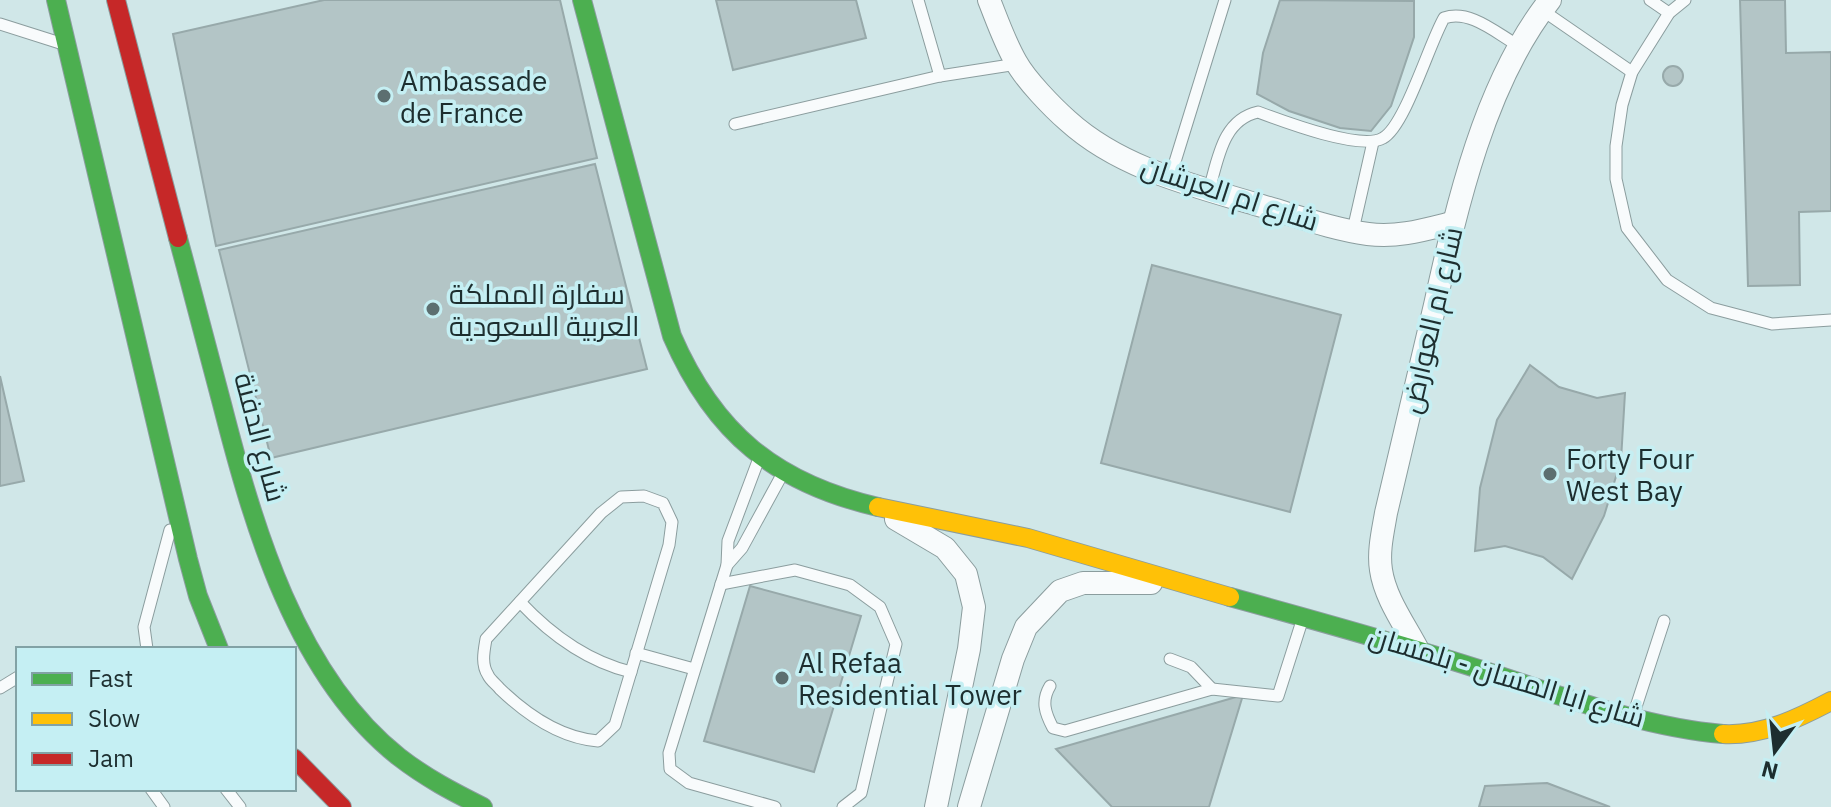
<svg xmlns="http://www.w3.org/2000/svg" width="1831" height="807" font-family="'IBM Plex Sans',Cairo,sans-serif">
  <rect width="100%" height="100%" fill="#d0e7e8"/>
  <!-- building -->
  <g fill="#b3c5c6" stroke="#97a9aa" stroke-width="2">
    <polygon points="324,0 560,0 597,158 216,246 173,34"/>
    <polygon points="716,0 856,0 866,38 733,70"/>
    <polygon points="1280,0 1414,1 1414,37 1391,106 1371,131 1340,128 1289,111 1257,94 1263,53"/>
    <polygon points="1740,0 1785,0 1786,53 1831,52 1831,211 1799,212 1800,285 1748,286"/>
    <circle cx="1673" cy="76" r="10"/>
    <polygon points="595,164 647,369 271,458 219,250"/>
    <polygon points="1152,265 1341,315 1290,512 1101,463"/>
    <polygon points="1530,365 1559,387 1597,398 1625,393 1621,460 1604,516 1572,579 1543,557 1505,546 1475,551 1480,488 1497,420"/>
    <polygon points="0,376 24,481 0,486"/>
    <polygon points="750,586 861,616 814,772 704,741"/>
    <polygon points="1243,695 1209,807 1112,807 1056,749"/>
    <polygon points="1547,783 1610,807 1479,807 1485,786"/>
  </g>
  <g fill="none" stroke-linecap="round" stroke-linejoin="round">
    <defs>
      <g id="lane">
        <polyline points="918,0 940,76"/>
        <polyline points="1650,0 1669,13"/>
        <polyline points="1685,0 1669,13 1632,72 1622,105 1616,146 1616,179 1627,228 1667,280 1711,308 1772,324 1831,320"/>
        <polyline points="1542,10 1632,72"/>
        <polyline points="0,24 60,43"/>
        <polyline points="735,124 940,76 1017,64"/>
        <polyline points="1170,178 1225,0"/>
        <path d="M1209,190C1218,160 1222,120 1258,112C1282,121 1361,151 1383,138C1405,126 1429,44 1444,18C1470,9 1496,33 1519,46"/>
        <polyline points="1353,230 1373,142"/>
        <polyline points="758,461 728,541 727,565 669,753 670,769 689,783 775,807"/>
        <path d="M644,496L663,503L672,522L669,545L615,725L598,741C560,738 526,714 500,689C497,685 490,680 488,675C481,664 484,651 486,639L601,513L621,497Z"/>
        <polyline points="727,565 742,548 783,473"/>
        <polyline points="721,584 795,570 850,585 880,607 896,644 861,793 843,807"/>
        <path d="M520,602C551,635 586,661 631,672"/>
        <polyline points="147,649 144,627 170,530"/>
        <polyline points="636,653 694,669"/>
        <polyline points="1170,659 1191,667 1212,689"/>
        <path d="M1050,686C1041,701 1045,713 1053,728L1065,731L1212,689L1278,696L1302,621"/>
        <polyline points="0,688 18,677"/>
        <polyline points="1633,716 1664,621"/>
        <polyline points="151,789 164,807"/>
        <polyline points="226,789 240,807"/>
      </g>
      <g id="street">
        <path d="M989,0C997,20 1005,43 1016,62C1026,80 1052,107 1068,121C1121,169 1195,186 1262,206C1297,216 1332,229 1368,234C1397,238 1424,230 1452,223"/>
        <polyline points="896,519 945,548 966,574 974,607 969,649 936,807"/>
        <path d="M1418,650C1405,625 1385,598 1381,570C1378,551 1383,531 1386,513C1402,444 1419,375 1435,305C1457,205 1485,82 1550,0"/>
        <polyline points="969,807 1013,659 1026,627 1060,591 1083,583 1151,583"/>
      </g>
      <g id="fast">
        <polyline points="56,0 188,559 198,596 219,649"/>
        <path d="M582,0L672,336C714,433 775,483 878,507"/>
        <path d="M178,238C193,293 207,348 222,404C253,525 296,676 399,757C426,778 453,792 483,807"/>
        <path d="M1230,597C1314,620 1398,643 1482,670C1560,695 1640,727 1723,734"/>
      </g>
      <g id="slow">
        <polyline points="878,507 1028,538 1230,597"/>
        <path d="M1723,734C1762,736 1797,719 1831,701"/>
      </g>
      <g id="jam">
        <polyline points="116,0 178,238"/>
        <polyline points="294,758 342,807"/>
      </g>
    </defs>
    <!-- lane casing -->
    <use href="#lane" stroke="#8b9d9e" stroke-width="13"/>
    <!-- street casing -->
    <use href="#street" stroke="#8b9d9e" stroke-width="24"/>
    <!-- fast casing -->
    <use href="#fast" stroke="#8b9d9e" stroke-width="20"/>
    <!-- slow casing -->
    <use href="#slow" stroke="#8b9d9e" stroke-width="20"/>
    <!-- jam casing -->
    <use href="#jam" stroke="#8b9d9e" stroke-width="20"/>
    <!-- lane -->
    <use href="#lane" stroke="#f8fbfc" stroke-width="11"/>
    <!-- street -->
    <use href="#street" stroke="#f8fbfc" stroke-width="22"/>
    <!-- fast -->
    <use href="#fast" stroke="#4caf50" stroke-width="18"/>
    <!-- slow -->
    <use href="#slow" stroke="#ffc107" stroke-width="18"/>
    <!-- jam -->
    <use href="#jam" stroke="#c62828" stroke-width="18"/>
  </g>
  <!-- markers -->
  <g fill="#5c6f70" stroke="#c5eff3" stroke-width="3">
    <circle cx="384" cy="96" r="8"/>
    <circle cx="433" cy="309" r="8"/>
    <circle cx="1550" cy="474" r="8"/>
    <circle cx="782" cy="678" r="8"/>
  </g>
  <g text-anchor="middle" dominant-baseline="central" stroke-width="7" stroke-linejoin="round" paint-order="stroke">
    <!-- poi labels -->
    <g font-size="28" fill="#1d2e2f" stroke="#c5eff3" text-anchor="start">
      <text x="400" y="80">Ambassade<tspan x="400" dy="32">de France</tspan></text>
      <text x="449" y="293">سفارة المملكة<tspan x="449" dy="32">العربية السعودية</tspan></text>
      <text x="1566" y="458">Forty Four<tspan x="1566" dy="32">West Bay</tspan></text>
      <text x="798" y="662">Al Refaa<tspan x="798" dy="32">Residential Tower</tspan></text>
    </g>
    <!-- street labels -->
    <g font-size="28" fill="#1d2e2f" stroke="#c5eff3">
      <text transform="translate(1230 193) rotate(18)">شارع ام العرشان</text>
      <text transform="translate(1431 320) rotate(-77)">شارع ام العوارض</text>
      <text transform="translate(261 437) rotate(75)">شارع الدفنة</text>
      <text transform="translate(1507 676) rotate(17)">شارع ابا المسان - بلمسان</text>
    </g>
  </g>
  <!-- legend -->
  <rect x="16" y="647" width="280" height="144" fill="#c5eff3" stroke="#82a2a5" stroke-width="2"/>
  <rect x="32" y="673" width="40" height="12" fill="#4caf50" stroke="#82a2a5" stroke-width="2"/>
  <text x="88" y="687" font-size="24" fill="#1d2e2f">Fast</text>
  <rect x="32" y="713" width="40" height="12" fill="#ffc107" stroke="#82a2a5" stroke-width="2"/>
  <text x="88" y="727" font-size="24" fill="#1d2e2f">Slow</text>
  <rect x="32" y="753" width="40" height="12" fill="#c62828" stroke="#82a2a5" stroke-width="2"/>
  <text x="88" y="767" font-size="24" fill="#1d2e2f">Jam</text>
  <!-- north arrow -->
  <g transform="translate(1775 751) rotate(195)" stroke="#c5eff3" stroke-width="6" paint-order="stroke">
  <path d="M0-6L14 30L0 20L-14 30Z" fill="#1d2e2f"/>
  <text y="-12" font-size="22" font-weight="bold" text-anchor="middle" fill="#1d2e2f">N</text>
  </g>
</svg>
